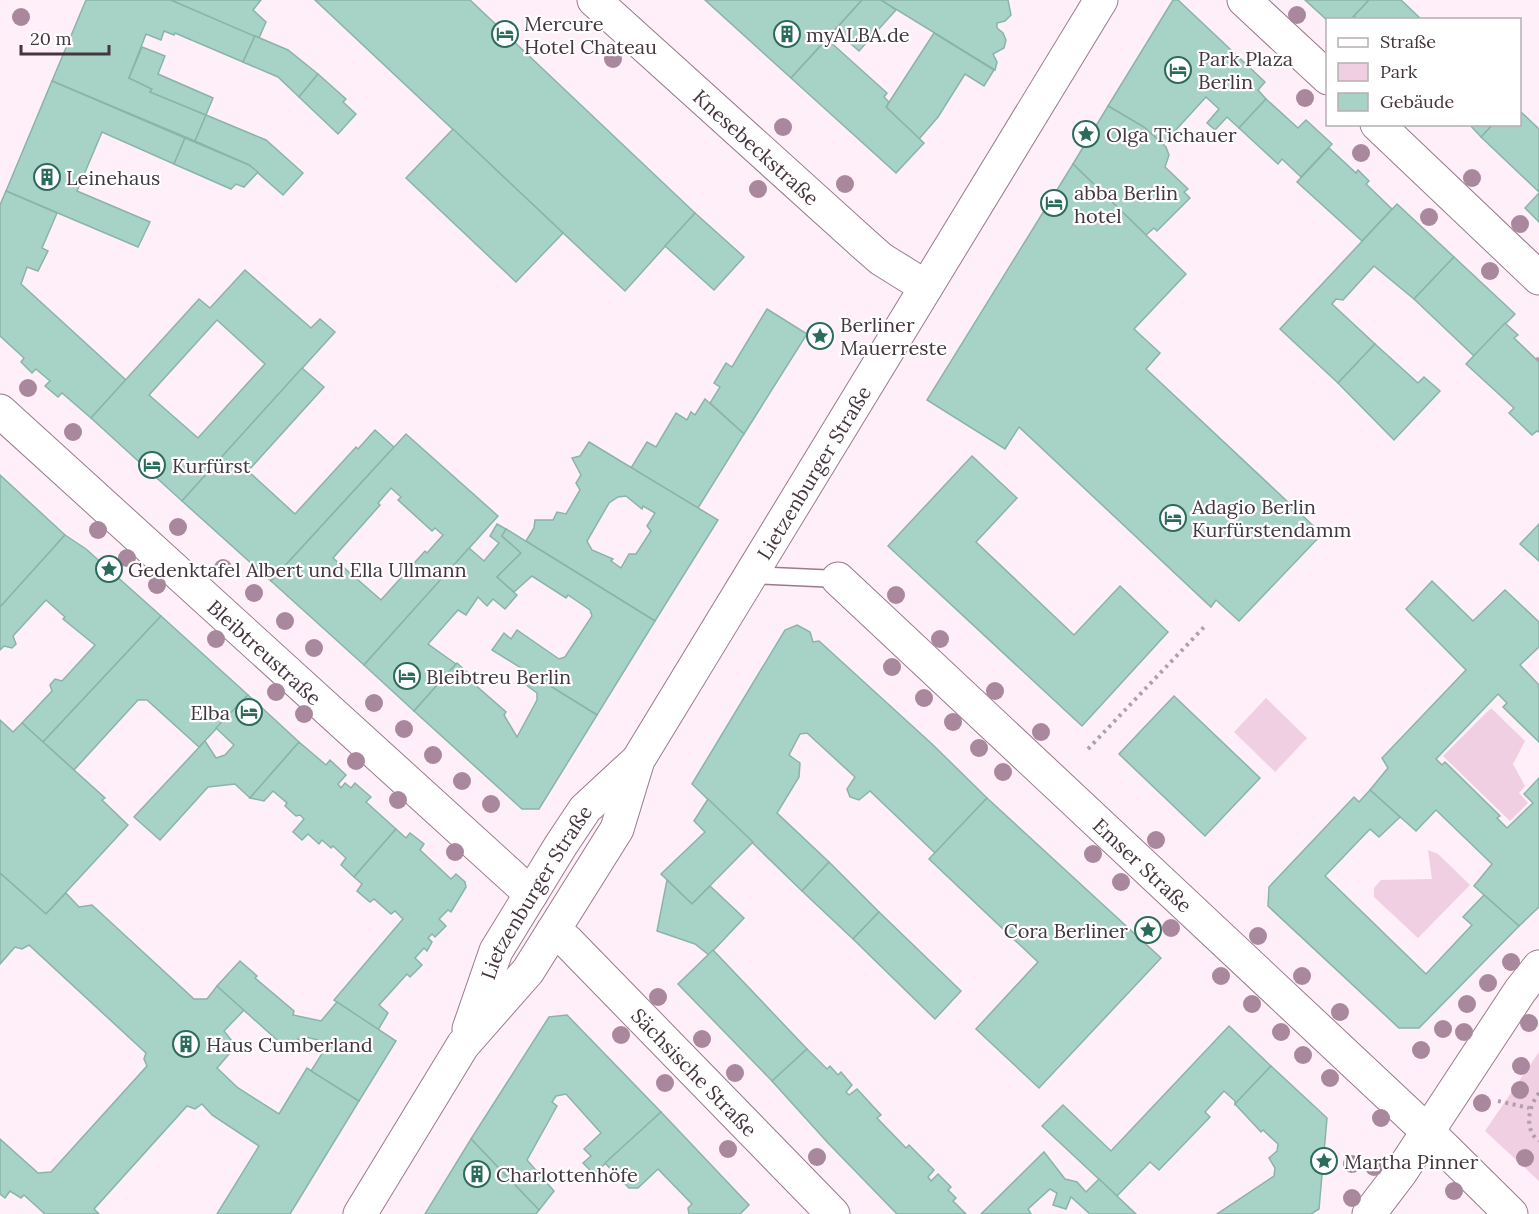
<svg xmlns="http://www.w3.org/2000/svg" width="1539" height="1214" font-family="Lora,serif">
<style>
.green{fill:#f0cfe2}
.building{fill:#a7d3c6;stroke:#8ab4a7;stroke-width:1.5;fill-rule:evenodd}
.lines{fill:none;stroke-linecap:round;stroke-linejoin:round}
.lane-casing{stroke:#9b7a8d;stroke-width:19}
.street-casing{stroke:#9b7a8d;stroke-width:35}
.secondary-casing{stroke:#9b7a8d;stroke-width:35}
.path{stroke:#afa0a9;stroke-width:4;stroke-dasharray:3 4.5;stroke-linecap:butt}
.lane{stroke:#fff;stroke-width:16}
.street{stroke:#fff;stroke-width:33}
.secondary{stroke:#fff;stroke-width:33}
.tree{fill:#a9889d}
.labels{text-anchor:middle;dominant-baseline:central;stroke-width:4.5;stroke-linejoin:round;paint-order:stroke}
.poi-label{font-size:20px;fill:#44353e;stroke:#fff;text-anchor:start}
.street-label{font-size:20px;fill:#44353e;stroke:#fff}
</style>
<rect width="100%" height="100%" fill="#feeff8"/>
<g class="green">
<polygon points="1266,698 1307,738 1275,772 1234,732"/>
<polygon points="1491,708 1525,741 1513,764 1525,786 1519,793 1528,803 1510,821 1443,756"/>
<polygon points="1428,850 1438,854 1470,885 1418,938 1374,897 1374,888 1381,880 1432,879"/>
<polygon points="1539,1052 1539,1181 1485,1131"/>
</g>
<g class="building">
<polygon points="86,0 171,0 255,36 243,62 175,33 174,35 164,31 161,40 146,34 129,78 152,89 150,92 206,115 195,141 52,81"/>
<polygon points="171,0 261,0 253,10 266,22 259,38"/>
<polygon points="315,0 470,0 695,213 625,291"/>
<polygon points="705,0 862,0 791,78"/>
<polygon points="862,0 881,0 896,10 859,51 835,30"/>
<polygon points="881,0 1008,0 1011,15 1005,21 997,23 997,28 1003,33 1006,40 1004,48 993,54 997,62 995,70"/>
<polygon points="1173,0 1178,0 1265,82 1258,90 1266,99 1239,128 1227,117 1215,130 1207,123 1219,109 1206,97 1163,144 1144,127 1108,106"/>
<polygon points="1305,0 1369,0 1350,20 1328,21"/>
<polygon points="1369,0 1401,0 1422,20 1357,20 1354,16"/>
<polygon points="934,33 994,70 984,86 965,74 938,117 919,139 886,107"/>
<polygon points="255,36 288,50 318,74 299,97 278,77 243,62"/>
<polygon points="827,39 887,93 884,97 889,102 886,107 924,143 896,173 791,78"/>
<polygon points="142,47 165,56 158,74 213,98 206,115 150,92 152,89 129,78"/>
<polygon points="318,74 346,99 343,102 356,114 338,134 299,97"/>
<polygon points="52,81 185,138 174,164 102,132 77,191 150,222 138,247 6,191"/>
<polygon points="1266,99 1298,128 1306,120 1332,144 1301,177 1282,159 1278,164 1239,128"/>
<polygon points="1108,106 1144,127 1166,147 1169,155 1165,167 1188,189 1184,192 1190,198 1157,231 1154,228 1146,235 1073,164"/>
<polygon points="1520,111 1539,129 1539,192 1481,137 1493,124 1520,124"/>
<polygon points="206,115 266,140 303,173 283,195 249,165 195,141"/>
<polygon points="1469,124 1493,124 1481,137"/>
<polygon points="453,129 563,233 516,282 406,178"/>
<polygon points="185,138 249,165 258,172 244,187 236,184 231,189 174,164"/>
<polygon points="1329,148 1356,173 1358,170 1369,181 1366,184 1392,209 1362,241 1297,182"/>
<polygon points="1073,164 1186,274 1134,329 1160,353 1146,369 1322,534 1239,621 1216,600 1211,607 1019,427 1005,449 927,400"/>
<polygon points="6,191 57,213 42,248 48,251 38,271 27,267 21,284 126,380 91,418 62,393 58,397 45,386 50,381 36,369 32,373 21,362 24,358 0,336 0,205"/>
<polygon points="1539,193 1539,222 1525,208"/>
<polygon points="1397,204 1454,257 1414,299 1374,266 1343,300 1336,299 1332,304 1375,344 1338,383 1280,329"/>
<polygon points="695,213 744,257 714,290 665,246"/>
<polygon points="1454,257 1515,314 1474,356 1414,299"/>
<path d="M245 270 311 328 320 319 335 332 182 501 91 418 199 299 210 308ZM217 320 265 364 198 438 149 395Z"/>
<polygon points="767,309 807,334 744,434 710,403 720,387 714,383 726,363 732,367"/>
<polygon points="1505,323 1518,335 1514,338 1539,362 1539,432 1537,431 1532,435 1509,413 1514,408 1466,364"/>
<polygon points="1375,344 1418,383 1424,377 1440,391 1394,440 1338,383"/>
<polygon points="302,368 324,387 248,471 295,514 356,447 358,449 375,430 394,447 271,581 182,501"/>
<polygon points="705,399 744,434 698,508 631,468 647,442 656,447 676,413 687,420 691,412 695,415"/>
<path d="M406 434 498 516 364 665 271 581ZM391 488 401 497 398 500 432 531 435 528 443 535 427 553 425 551 381 600 333 558 380 505 378 503Z"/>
<path d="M589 442 718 520 655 621 526 541 534 528 535 520H553L557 512 566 514 580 490 576 483 581 475 572 458 580 456ZM626 496 642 509 643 506 655 513 647 526 651 531 636 554H629L621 568 611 561 613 559 592 550 587 541 609 503 618 497Z"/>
<polygon points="972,456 1017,498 976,542 1074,635 1120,586 1168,632 1082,726 888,546"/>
<polygon points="0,475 65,535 0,607"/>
<polygon points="497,524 506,529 502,536 521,553 497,577 517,595 505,609 493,599 487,606 478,597 466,615 458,610 428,644 456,664 414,711 364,665 469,548 484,561 499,543 490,536"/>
<polygon points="1539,524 1539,561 1520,544"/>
<polygon points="506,529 655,621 597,715 492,650 504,633 511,639 517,630 559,659 565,657 592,616 590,610 568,595 566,598 532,576 514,592 497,577 521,553 502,536"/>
<polygon points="65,535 86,549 161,616 43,742 22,723 52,691 50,685 55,679 62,681 95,645 63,619 65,617 46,600 13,636 16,644 12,648 4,646 0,650 0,607"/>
<polygon points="1432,581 1473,621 1505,590 1539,622 1539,647 1520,665 1539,685 1539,742 1503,707 1507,703 1498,694 1436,759 1442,765 1445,762 1500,816 1497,818 1507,828 1533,803 1524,794 1539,778 1539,907 1519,926 1474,886 1492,864 1436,810 1416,831 1370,790 1388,768 1382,758 1466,670 1406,609"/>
<polygon points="161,616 248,695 199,747 147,700 138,700 74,770 43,742"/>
<polygon points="797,625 810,632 813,642 819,641 932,744 987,798 935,853 870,791 859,800 850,797 847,789 855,777 807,733 800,734 789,755 800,763 799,777 777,813 829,862 802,891 692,784 785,630"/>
<polygon points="457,663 468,673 465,676 506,712 504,715 517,737 537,700 537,693 525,684 531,674 597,715 539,809 522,809 414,711"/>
<polygon points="248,695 299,742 250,798 235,784 208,787 160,840 134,817 205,741 216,758 225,755 234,745 216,728"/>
<polygon points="1174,696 1260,778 1205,836 1119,754"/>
<polygon points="0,720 13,732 22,723 105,798 102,800 128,825 46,914 0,873"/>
<polygon points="299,742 326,765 330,760 346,775 338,784 341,788 345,783 351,788 355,783 364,791 371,797 366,802 396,829 354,877 341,865 346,858 333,846 331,848 322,840 319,844 308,834 302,840 293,832 304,819 300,815 296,816 285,806 287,803 273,791 264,801 250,798"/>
<polygon points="1370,790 1400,817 1379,837 1370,829 1325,876 1426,974 1472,925 1463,917 1484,895 1519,926 1419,1028 1399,1028 1268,906 1269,887 1354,797 1359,802"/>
<polygon points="987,798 1161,958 1039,1088 976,1029 1038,962 929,859"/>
<polygon points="708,799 753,842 692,904 661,874 705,832 694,821"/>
<polygon points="396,829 406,838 410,833 424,844 420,850 451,879 456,874 465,882 466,887 451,912 448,910 439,919 446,926 435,937 432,934 428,938 432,942 427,951 424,948 415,958 422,965 410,977 407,974 379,1005 388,1013 378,1030 334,1000 403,919 395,911 391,914 374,899 370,902 357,891 362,884 354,877"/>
<polygon points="829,862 879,912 853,939 802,891"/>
<polygon points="0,873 46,914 66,893 79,907 92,905 194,999 207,999 217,986 244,1010 224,1031 236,1046 217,1068 238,1088 279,1114 307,1068 359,1101 290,1214 217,1214 259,1146 212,1115 202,1104 195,1109 187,1106 94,1209 99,1214 45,1214 24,1195 21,1198 10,1191 5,1198 0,1194 0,1139 38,1173 51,1172 147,1066 144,1059 146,1053 29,945 22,949 15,947 0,964"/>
<polygon points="667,880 692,904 710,886 744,918 709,955 695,944 657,931"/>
<polygon points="879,912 961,991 935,1019 853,939"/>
<polygon points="713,950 807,1049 772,1081 678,984"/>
<polygon points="240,961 257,976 255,978 294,1011 293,1015 321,1021 337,1002 396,1041 359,1101 311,1071 325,1049 322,1041 306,1037 301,1043 298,1039 288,1050 217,986"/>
<polygon points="567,1015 661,1112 594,1174 583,1163 591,1156 584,1149 601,1133 566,1094 556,1096 552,1102 557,1106 527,1160 554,1191 539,1210 471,1139 549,1017"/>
<polygon points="1229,1026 1271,1066 1235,1104 1235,1101 1224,1091 1205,1112 1210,1117 1159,1170 1150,1162 1117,1196 1042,1126 1063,1105 1111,1151"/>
<polygon points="807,1049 827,1069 830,1066 838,1075 841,1072 852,1085 846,1092 849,1095 857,1089 881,1115 877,1118 906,1148 909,1145 934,1170 928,1177 931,1181 938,1174 951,1187 948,1190 956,1198 953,1201 966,1214 897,1214 828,1143 772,1081"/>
<polygon points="1271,1066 1327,1118 1319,1209 1311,1214 1217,1214 1274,1176 1275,1168 1269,1158 1277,1151 1278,1144 1263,1130 1261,1132 1235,1104"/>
<polygon points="661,1112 749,1205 740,1214 689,1214 688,1208 692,1204 658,1169 638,1188 629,1188 605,1163"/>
<polygon points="471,1139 539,1210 536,1214 425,1214"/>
<polygon points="1044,1152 1065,1179 1077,1182 1086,1192 1099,1179 1136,1214 1090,1214 1071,1197 1066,1209 1053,1205 1057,1193 1050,1189 1028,1209 1031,1214 981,1214"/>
</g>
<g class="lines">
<defs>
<polyline id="lane" points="750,575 838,579"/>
<g id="street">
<path id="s1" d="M594 0 864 244 881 259 926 287"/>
<polyline points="1244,0 1328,78"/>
<polyline points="1377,124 1539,278"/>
<path id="s2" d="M0 411 531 894"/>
<path id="s3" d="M838 579 1427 1131 1511 1214"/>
<path id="s4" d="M553 931 567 941 833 1214"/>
<polyline points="1369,1214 1401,1172 1520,991 1539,967"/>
</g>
<g id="secondary">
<path id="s5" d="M469 1029 496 951 561 845 585 809 637 761"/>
<path id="s6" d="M360 1214 463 1045 528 971 617 829 638 760 1101 0"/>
</g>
</defs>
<use href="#lane" class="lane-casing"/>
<use href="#street" class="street-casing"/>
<use href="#secondary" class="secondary-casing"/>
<g class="path">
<polyline points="1537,360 1539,358"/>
<polyline points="1088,749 1205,626"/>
<path d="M1539 1093C1529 1106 1523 1129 1539 1141"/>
<polyline points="1498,1101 1529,1108"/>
</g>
<use href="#lane" class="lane"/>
<use href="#street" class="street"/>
<use href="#secondary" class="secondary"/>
</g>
<g class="tree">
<circle cx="1297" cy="15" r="9"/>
<circle cx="21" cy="17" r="9"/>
<circle cx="613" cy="59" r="9"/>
<circle cx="1305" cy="98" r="9"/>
<circle cx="783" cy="127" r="9"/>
<circle cx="1361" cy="153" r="9"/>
<circle cx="1472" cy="178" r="9"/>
<circle cx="845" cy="184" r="9"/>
<circle cx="758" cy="189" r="9"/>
<circle cx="1429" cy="217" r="9"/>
<circle cx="1520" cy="224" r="9"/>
<circle cx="1490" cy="271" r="9"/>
<circle cx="28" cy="388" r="9"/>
<circle cx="73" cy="432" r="9"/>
<circle cx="178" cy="527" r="9"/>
<circle cx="98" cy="530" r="9"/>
<circle cx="127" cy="558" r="9"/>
<circle cx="223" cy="568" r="9"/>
<circle cx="157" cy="585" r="9"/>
<circle cx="254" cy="593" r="9"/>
<circle cx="896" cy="595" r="9"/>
<circle cx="285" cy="621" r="9"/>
<circle cx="216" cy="639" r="9"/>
<circle cx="940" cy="639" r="9"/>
<circle cx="314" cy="648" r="9"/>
<circle cx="892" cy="667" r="9"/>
<circle cx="995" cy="691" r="9"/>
<circle cx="276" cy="692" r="9"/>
<circle cx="924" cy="698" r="9"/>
<circle cx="374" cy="703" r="9"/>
<circle cx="304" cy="714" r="9"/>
<circle cx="953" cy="722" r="9"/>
<circle cx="404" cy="729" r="9"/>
<circle cx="1041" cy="732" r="9"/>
<circle cx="979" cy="748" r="9"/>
<circle cx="433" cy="755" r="9"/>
<circle cx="356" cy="761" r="9"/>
<circle cx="1003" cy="772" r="9"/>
<circle cx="462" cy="781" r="9"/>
<circle cx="398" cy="800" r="9"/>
<circle cx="491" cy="804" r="9"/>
<circle cx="1156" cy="840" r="9"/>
<circle cx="455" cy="852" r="9"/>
<circle cx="1093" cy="854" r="9"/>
<circle cx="1121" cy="882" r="9"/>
<circle cx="1171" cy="928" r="9"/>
<circle cx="1258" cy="936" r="9"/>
<circle cx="1511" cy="962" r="9"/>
<circle cx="1221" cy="976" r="9"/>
<circle cx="1302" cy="976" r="9"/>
<circle cx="1488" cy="983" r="9"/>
<circle cx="658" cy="997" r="9"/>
<circle cx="1252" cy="1004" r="9"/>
<circle cx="1467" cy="1004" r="9"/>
<circle cx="1340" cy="1012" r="9"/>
<circle cx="1529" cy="1023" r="9"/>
<circle cx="1443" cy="1029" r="9"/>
<circle cx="1281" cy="1032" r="9"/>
<circle cx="1464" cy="1032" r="9"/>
<circle cx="621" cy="1035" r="9"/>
<circle cx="702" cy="1039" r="9"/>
<circle cx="1421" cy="1050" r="9"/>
<circle cx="1303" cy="1055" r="9"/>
<circle cx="1521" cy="1066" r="9"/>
<circle cx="735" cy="1073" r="9"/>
<circle cx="1330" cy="1078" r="9"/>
<circle cx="665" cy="1083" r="9"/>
<circle cx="1520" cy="1090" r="9"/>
<circle cx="1482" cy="1103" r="9"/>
<circle cx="1381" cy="1118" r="9"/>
<circle cx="728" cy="1149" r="9"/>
<circle cx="817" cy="1157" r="9"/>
<circle cx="1525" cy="1158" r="9"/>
<circle cx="1352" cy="1164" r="9"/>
<circle cx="1374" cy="1167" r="9"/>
<circle cx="1454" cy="1191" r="9"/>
<circle cx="1352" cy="1198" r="9"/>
</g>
<defs>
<symbol id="hotel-ring" viewBox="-11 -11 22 22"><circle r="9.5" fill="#fff" stroke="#2a6b5b" stroke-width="1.5"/><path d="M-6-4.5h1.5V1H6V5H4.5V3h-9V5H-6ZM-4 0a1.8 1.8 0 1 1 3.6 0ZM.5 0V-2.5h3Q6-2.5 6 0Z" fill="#2a6b5b"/></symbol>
<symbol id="building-ring" viewBox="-11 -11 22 22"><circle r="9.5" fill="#fff" stroke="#2a6b5b" stroke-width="1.5"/><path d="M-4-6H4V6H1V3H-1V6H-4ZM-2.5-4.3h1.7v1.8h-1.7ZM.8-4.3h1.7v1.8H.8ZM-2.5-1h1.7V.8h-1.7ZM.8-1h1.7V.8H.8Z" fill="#2a6b5b"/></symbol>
<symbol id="sight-ring" viewBox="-11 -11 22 22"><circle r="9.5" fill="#fff" stroke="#2a6b5b" stroke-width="1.5"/><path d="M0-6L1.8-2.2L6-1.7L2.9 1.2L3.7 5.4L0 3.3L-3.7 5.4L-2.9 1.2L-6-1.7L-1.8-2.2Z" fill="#2a6b5b"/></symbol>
</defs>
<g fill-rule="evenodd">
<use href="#hotel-ring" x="490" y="19" width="30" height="30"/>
<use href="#building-ring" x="772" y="19" width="30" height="30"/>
<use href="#hotel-ring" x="1163" y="55" width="30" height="30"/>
<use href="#sight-ring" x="1071" y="119" width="30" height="30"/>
<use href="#building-ring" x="32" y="162" width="30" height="30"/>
<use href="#hotel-ring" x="1039" y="188" width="30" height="30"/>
<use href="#sight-ring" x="805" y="321" width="30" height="30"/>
<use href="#hotel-ring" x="137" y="450" width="30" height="30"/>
<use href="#hotel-ring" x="1158" y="503" width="30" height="30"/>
<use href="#sight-ring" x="94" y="554" width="30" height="30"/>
<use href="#hotel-ring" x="392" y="661" width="30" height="30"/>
<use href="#hotel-ring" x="234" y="697" width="30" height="30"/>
<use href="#sight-ring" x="1133" y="915" width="30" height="30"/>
<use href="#building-ring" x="171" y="1029" width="30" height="30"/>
<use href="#sight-ring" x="1309" y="1146" width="30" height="30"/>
<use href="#building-ring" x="462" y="1159" width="30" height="30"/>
</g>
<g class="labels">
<g class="poi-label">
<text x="524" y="23">Mercure<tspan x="524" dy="23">Hotel Chateau</tspan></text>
<text x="806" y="34">myALBA.de</text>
<text x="1198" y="58">Park Plaza<tspan x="1198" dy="23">Berlin</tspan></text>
<text x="1106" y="134">Olga Tichauer</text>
<text x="66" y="177">Leinehaus</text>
<text x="1074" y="192">abba Berlin<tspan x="1074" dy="23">hotel</tspan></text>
<text x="840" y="324">Berliner<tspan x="840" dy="23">Mauerreste</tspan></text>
<text x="172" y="465">Kurfürst</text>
<text x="1192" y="506">Adagio Berlin<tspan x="1192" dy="23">Kurfürstendamm</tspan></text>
<text x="128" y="569">Gedenktafel Albert und Ella Ullmann</text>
<text x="426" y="676">Bleibtreu Berlin</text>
<text x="230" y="712" text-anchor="end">Elba</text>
<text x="1128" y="930" text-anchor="end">Cora Berliner</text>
<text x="206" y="1044">Haus Cumberland</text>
<text x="1344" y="1161">Martha Pinner</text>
<text x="496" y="1174">Charlottenhöfe</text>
</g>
<g class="street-label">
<text stroke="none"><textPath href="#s1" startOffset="219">Knesebeckstraße</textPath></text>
<text stroke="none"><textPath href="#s6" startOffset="873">Lietzenburger Straße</textPath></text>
<text stroke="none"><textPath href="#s2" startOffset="358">Bleibtreustraße</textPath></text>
<text stroke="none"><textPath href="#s3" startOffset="418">Emser Straße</textPath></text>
<text stroke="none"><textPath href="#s5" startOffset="153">Lietzenburger Straße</textPath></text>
<text stroke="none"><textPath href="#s4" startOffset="200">Sächsische Straße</textPath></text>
</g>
</g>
<rect x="1326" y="18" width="195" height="108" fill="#ffffff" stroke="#b4aeb2" stroke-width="1.5"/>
<rect x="1338" y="38" width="30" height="9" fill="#ffffff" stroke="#b4aeb2" stroke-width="1.5"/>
<text x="1380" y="48" font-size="18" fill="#44353e">Straße</text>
<rect x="1338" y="63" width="30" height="18" fill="#f0cfe2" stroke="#b4aeb2" stroke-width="1.5"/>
<text x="1380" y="78" font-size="18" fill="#44353e">Park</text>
<rect x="1338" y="93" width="30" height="18" fill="#a7d3c6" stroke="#b4aeb2" stroke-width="1.5"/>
<text x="1380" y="108" font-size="18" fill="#44353e">Gebäude</text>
<path d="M21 45v9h88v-9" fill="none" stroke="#44353e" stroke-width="3"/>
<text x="30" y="45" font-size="18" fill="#44353e" stroke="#ffffff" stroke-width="4.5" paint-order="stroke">20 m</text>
</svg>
